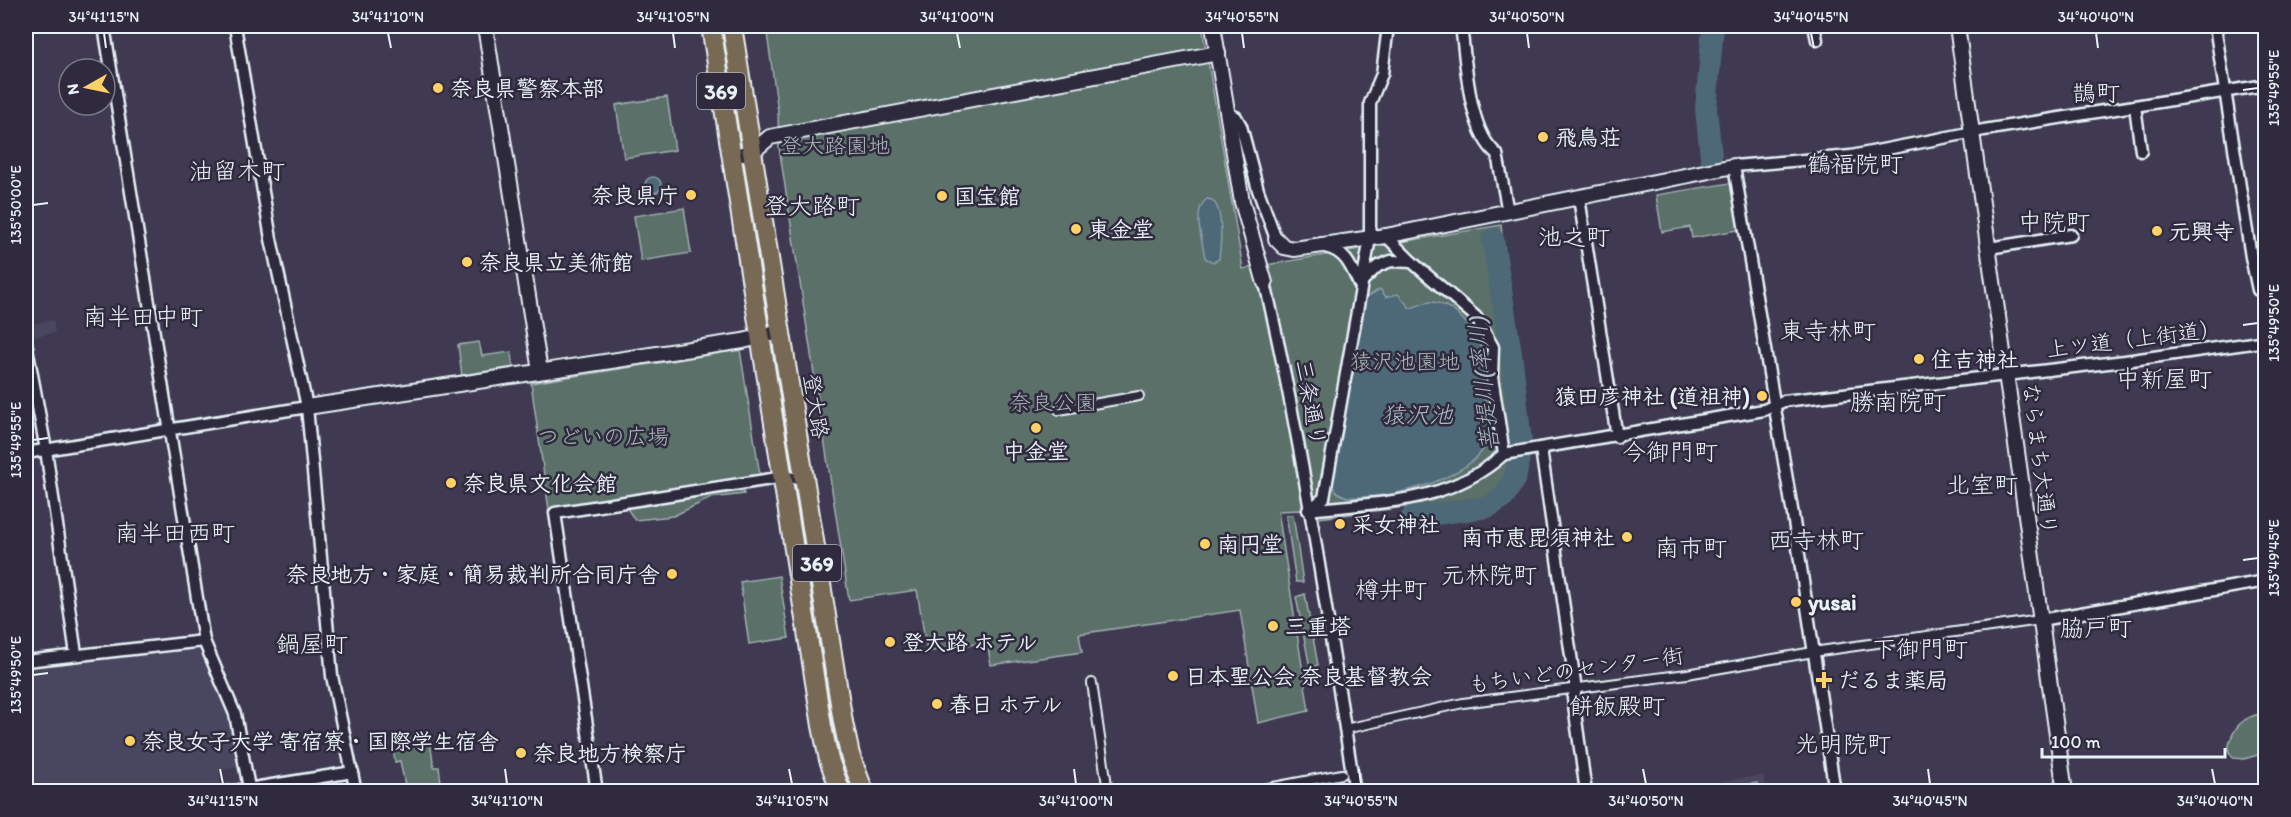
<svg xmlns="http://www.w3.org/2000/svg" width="2291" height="817" font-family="Itim,'Klee One',sans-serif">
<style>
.built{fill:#4a465f}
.green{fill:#5a6f69;stroke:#a1b0b0;stroke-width:1.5}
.water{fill:#4e6777;stroke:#8c9eab;stroke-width:1.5}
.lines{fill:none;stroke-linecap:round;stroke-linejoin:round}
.river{stroke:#4e6777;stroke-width:22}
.pedestrian-casing{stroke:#e8f1f8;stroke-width:12}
.minor-casing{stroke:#e8f1f8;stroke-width:15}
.tertiary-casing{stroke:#e8f1f8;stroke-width:18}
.trunk-casing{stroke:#e8f1f8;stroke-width:22}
.pedestrian{stroke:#2f2a3d;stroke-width:8}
.minor{stroke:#2f2a3d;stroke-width:10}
.tertiary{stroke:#2f2a3d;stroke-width:14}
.trunk{stroke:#786954;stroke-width:18}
.ticks{fill:none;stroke:#e8f1f8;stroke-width:2}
.poi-dot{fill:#ffd166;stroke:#2f2a3d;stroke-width:2}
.labels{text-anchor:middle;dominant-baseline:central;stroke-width:5;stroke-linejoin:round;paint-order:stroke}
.shield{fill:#2f2a3d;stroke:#b0b5c0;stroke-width:1.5}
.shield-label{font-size:21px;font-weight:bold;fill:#e8f1f8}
.poi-label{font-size:22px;font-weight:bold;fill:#e8f1f8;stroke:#2f2a3d;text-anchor:start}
.park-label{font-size:22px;fill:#a8b6b8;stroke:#2f2a3d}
.street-label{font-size:22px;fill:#e8f1f8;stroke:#2f2a3d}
.neighbourhood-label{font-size:24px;fill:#e8f1f8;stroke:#2f2a3d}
.water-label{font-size:24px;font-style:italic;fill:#aabac4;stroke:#2f2a3d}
.neatline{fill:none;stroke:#e8f1f8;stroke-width:2}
.ticks-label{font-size:15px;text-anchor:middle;fill:#e8f1f8}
</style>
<rect width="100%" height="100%" fill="#3f3a51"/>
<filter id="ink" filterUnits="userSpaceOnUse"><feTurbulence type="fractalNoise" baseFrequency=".0167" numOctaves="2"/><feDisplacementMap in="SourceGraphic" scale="12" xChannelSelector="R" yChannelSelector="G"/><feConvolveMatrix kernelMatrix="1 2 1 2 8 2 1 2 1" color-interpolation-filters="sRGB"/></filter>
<g filter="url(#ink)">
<g class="built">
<polygon points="53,320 55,333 30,337 28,325"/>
<polygon points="200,646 230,716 240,767 219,770 221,785 184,791 26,791 26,665"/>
<polygon points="1763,775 1766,791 1715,791 1714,783"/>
</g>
<g class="green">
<path d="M766 26H1202L1243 269 1501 225 1526 447C1519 473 1515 499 1487 510L1407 521 1406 507 1319 518 1300 510 1278 511 1309 711 1258 723 1240 610 1079 634 1082 652 991 665 987 642 927 652 917 590 849 600 779 147 778 111Z"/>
<polygon points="667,97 675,150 624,158 616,105"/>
<polygon points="1736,182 1744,229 1692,238 1690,227 1662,232 1656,195"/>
<polygon points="684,208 691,253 641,261 634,216"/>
<polygon points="479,342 482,356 511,352 513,368 462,376 458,345"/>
<polygon points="740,350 760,475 739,478 744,494 711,498 673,516 635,520 626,507 562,517 564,507 549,510 531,383"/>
<polygon points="1286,515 1293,515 1303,582 1296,582"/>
<polygon points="779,576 789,638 749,644 740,582"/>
<polygon points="1305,594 1318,665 1310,668 1296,597"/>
<path d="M2265 713V753L2244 759 2233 758 2228 750C2232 727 2243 716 2265 713Z"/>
<polygon points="429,736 434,767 439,767 442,791 406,790 400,761 395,762 392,742"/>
</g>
<g class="water">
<circle cx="653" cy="185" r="8"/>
<path d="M1207 199 1212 200C1224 210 1221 243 1219 259L1213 262 1205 258C1203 242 1191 210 1207 199Z"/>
<path d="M1380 289 1386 297 1398 294 1410 308C1417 307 1425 301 1432 302 1458 305 1481 337 1484 360 1485 369 1482 379 1482 388 1483 401 1491 414 1491 428 1489 472 1410 493 1376 496 1358 497 1342 502 1331 485L1365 298Z"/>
<polygon points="1757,783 1758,791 1736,791 1735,787"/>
</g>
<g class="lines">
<g class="river">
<polyline points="1711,156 1706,109 1713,26"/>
<polyline points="1412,517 1488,507 1504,497 1516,476 1521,442 1512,360 1493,239"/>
</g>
<defs>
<g id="pedestrian">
<polyline points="1059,410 1139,396"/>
<polyline points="1092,683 1108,792"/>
<polyline points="1345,729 1463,703 1687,674 1813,652 2040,620"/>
<polyline points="1247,792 1342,774"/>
</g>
<g id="minor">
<polyline points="104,26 204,641 235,714 249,788"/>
<polyline points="235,26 271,239 307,407 332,676 356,792"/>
<path d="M1461 26C1466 60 1468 132 1497 154L1508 212"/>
<polyline points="1814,26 1817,40"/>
<polyline points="2215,26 2251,257 2258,290 2263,292"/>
<polyline points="2135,106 2141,151"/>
<polyline points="1228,114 1236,117 1241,126 1258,190 1276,239"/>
<polyline points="1579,198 1617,437"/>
<polyline points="1386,236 1412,262"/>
<path d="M1325 247C1345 251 1351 266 1359 284L1378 266 1391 261 1412 262 1476 317 1493 347 1492 377 1504 454"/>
<polyline points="1989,248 2071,235"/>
<path d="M1265 283C1304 451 1328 622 1355 792"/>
<polyline points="2266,291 2263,292 2266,318"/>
<polyline points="26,342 46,450 76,654"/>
<polyline points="1541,449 1576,690 1573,698 1586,792"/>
<polyline points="26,453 307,407"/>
<path d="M1308 510C1379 502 1449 504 1504 454L1764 410 1784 401 2125 361 2266 341"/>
<polyline points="1309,510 1324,498 1370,238 1370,103 1382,74 1388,26"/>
<polyline points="2040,620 2266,581"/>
<polyline points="26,661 204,641"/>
<polyline points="228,792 353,772"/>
<polyline points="597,792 555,513 784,477 795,478 804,483"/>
<polyline points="1835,792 1793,515 1734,166 1851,156 1984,130 2266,85"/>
</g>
<g id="tertiary">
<polyline points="485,26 540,371"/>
<polyline points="1213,26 1242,202 1265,283"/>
<polyline points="1957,26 2065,792"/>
<polyline points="732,156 752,152 770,137 1218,53"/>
<polyline points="1276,239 1284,247 1294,249 1386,236 1734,166"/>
<polyline points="307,407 743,341 780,332"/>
</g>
<g id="trunk">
<polyline points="711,26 822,726 829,760 841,792"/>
<polyline points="732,26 843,722 850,755 864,792"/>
</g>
</defs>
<use href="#pedestrian" class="pedestrian-casing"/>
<use href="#minor" class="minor-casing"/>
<use href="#tertiary" class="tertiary-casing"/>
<use href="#trunk" class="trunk-casing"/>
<use href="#pedestrian" class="pedestrian"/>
<use href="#minor" class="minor"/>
<use href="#tertiary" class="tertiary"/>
<use href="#trunk" class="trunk"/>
</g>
</g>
<path class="ticks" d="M104 33 106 48M388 33 391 48M673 33 675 48M957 33 960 48M1242 33 1244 48M1527 33 1529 48M1811 33 1814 48M2096 33 2098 48M2243 90 2258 88M33 205 48 203M2243 325 2258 323M33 440 48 438M2243 560 2258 558M33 675 48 673M220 769 223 784M505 769 507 784M789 769 792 784M1074 769 1076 784M1359 769 1361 784M1643 769 1646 784M1928 769 1930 784M2212 769 2215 784"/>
<g class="poi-dot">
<circle cx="438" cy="88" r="6"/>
<circle cx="1543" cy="137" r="6"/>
<circle cx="691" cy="195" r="6"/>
<circle cx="942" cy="196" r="6"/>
<circle cx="1076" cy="229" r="6"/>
<circle cx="2157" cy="231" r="6"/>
<circle cx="467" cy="262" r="6"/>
<circle cx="1919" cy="359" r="6"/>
<circle cx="1762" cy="396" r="6"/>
<circle cx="1036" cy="428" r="6"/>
<circle cx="451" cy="483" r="6"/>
<circle cx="1340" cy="524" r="6"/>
<circle cx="1627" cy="537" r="6"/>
<circle cx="1205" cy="544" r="6"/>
<circle cx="672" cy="574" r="6"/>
<circle cx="1796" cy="602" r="6"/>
<circle cx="1273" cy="626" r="6"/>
<circle cx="890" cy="642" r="6"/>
<circle cx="1173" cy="676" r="6"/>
<path d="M1821 671h6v6h6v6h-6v6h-6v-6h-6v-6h6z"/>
<circle cx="937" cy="704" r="6"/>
<circle cx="130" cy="741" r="6"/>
<circle cx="521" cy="753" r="6"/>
</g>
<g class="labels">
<g class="shield">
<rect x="697" y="73" width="48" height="36" rx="4.5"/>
<rect x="793" y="545" width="48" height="36" rx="4.5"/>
</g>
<g class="shield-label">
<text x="721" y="91">369</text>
<text x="817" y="563">369</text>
</g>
<g class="poi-label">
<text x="450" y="88">奈良県警察本部</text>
<text x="1555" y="137">飛鳥荘</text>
<text x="679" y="195" text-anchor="end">奈良県庁</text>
<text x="954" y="196">国宝館</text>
<text x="1088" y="229">東金堂</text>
<text x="2169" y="231">元興寺</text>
<text x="479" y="262">奈良県立美術館</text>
<text x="1931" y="359">住吉神社</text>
<text x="1750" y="396" text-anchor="end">猿田彦神社 (道祖神)</text>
<text x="1036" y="451" text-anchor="middle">中金堂</text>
<text x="463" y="483">奈良県文化会館</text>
<text x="1352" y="524">采女神社</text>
<text x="1615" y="537" text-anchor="end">南市恵毘須神社</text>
<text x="1217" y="544">南円堂</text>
<text x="660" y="574" text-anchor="end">奈良地方・家庭・簡易裁判所合同庁舎</text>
<text x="1808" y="602">yusai</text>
<text x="1285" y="626">三重塔</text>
<text x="902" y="642">登大路 ホテル</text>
<text x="1185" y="676">日本聖公会 奈良基督教会</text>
<text x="1838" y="680">だるま薬局</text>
<text x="949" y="704">春日 ホテル</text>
<text x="142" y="741">奈良女子大学 寄宿寮・国際学生宿舎</text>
<text x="533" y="753">奈良地方検察庁</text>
</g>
<g class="park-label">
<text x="835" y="145">登大路園地</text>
<text x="1405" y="361">猿沢池園地</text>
<text x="1053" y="402">奈良公園</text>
<text x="603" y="436">つどいの広場</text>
</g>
<g class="street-label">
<text transform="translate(2134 339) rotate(-7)">上ツ道（上街道）</text>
<text transform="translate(1311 403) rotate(80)">三条通り</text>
<text transform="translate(816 406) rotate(81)">登大路</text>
<text transform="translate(2040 459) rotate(83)">ならまち大通り</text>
<text transform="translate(1576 670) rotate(-8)">もちいどのセンター街</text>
</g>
<g class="neighbourhood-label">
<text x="2096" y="92">鵲町</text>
<text x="1855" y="163">鶴福院町</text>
<text x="237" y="170">油留木町</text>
<text x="812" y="205">登大路町</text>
<text x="2054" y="221">中院町</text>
<text x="1574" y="236">池之町</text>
<text x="143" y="316">南半田中町</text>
<text x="1828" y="330">東寺林町</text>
<text x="2164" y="378">中新屋町</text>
<text x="1898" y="401">勝南院町</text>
<text x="1670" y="451">今御門町</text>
<text x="1982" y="484">北室町</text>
<text x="175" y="532">南半田西町</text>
<text x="1816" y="539">西寺林町</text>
<text x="1691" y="547">南市町</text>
<text x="1489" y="574">元林院町</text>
<text x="1391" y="589">樽井町</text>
<text x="2096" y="627">脇戸町</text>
<text x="312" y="643">鍋屋町</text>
<text x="1920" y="648">下御門町</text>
<text x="1617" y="705">餅飯殿町</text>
<text x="1843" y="743">光明院町</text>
</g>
<g class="water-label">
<text transform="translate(1483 384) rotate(-96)">菩提川(率川)</text>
<text x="1417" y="414">猿沢池</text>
</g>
</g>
<rect width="2291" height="817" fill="none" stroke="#2f2a3d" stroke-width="66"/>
<g transform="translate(87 87) rotate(261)"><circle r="28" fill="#2f2a3d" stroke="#797a88" stroke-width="1.5"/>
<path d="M0-4.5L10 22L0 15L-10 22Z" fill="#ffd166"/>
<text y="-9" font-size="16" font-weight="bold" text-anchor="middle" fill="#e8f1f8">N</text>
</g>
<path d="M2042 748v9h183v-9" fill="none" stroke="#e8f1f8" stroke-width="3"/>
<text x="2051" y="748" font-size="18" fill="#e8f1f8" stroke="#2f2a3d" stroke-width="4.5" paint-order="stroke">100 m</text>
<rect x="33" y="33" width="2225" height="751" class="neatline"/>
<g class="ticks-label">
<text x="104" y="22">34°41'15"N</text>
<text x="388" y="22">34°41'10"N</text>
<text x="673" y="22">34°41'05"N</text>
<text x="957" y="22">34°41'00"N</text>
<text x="1242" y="22">34°40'55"N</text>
<text x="1527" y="22">34°40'50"N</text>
<text x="1811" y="22">34°40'45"N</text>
<text x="2096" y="22">34°40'40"N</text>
<text transform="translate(2274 88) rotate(-90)" y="5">135°49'55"E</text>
<text transform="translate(16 205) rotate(-90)" y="5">135°50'00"E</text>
<text transform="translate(2274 323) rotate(-90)" y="5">135°49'50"E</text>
<text transform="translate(16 440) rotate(-90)" y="5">135°49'55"E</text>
<text transform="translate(2274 558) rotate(-90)" y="5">135°49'45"E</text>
<text transform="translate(16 675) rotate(-90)" y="5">135°49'50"E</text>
<text x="223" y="806">34°41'15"N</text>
<text x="507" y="806">34°41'10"N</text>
<text x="792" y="806">34°41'05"N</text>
<text x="1076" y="806">34°41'00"N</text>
<text x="1361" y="806">34°40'55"N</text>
<text x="1646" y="806">34°40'50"N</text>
<text x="1930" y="806">34°40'45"N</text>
<text x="2215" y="806">34°40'40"N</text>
</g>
</svg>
